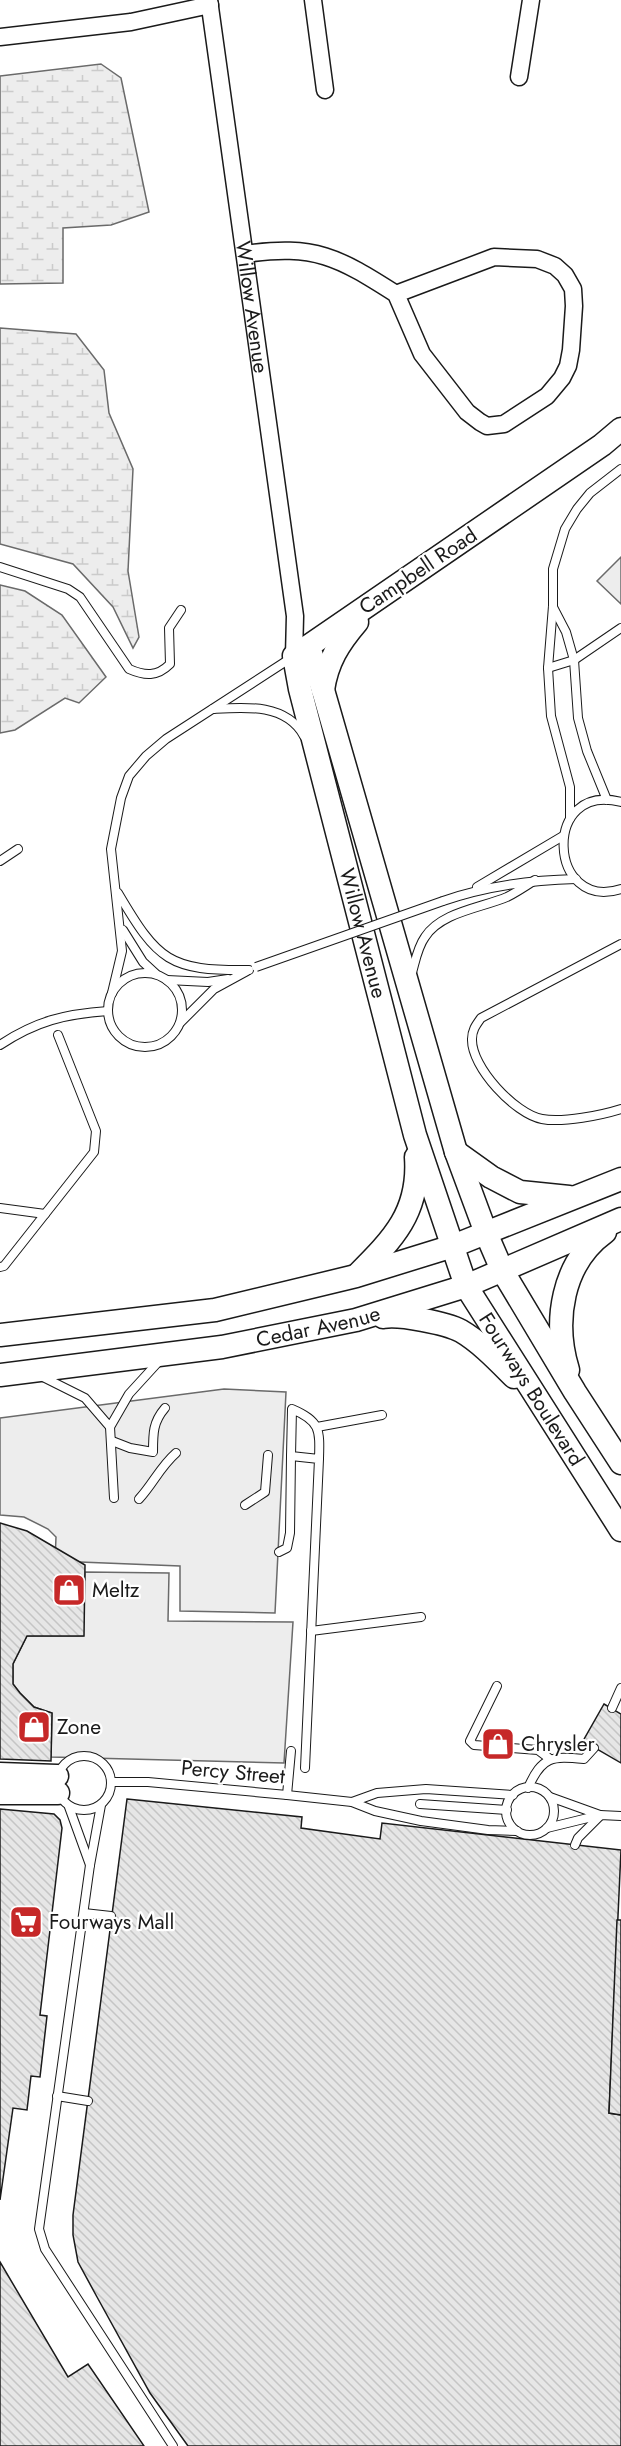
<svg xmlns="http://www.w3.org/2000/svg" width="621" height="2446" font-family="Jost,sans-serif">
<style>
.wetland{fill:url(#wetland-marsh);stroke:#6a6a6a;stroke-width:1.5}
.built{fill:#ededed;stroke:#6a6a6a;stroke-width:1.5}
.building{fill:url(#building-back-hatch);stroke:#1a1a1a;stroke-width:1.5}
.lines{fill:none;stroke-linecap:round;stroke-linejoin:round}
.lane-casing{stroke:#1a1a1a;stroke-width:10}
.street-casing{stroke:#1a1a1a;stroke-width:19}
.secondary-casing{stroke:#1a1a1a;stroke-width:25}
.lane{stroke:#fff;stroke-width:8}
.street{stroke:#fff;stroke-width:16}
.secondary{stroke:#fff;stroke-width:22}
.lane-bridge-casing{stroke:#1a1a1a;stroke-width:10;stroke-linecap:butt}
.lane-bridge{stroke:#fff;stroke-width:8}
.labels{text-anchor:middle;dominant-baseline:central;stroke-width:4.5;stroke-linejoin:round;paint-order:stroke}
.street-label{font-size:21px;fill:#1a1a1a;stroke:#fff}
.poi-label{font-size:21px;fill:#1a1a1a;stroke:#fff;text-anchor:start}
</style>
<defs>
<pattern id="wetland-marsh" width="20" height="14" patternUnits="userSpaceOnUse" patternTransform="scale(1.5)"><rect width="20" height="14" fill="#ededed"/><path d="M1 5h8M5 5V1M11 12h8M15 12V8" fill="none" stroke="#cbcbcb"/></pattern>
<pattern id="building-back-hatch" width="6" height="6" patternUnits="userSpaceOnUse" patternTransform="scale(1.5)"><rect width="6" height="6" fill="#e6e6e6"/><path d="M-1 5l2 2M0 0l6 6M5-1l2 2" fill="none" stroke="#c5c5c5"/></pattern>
</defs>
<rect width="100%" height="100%" fill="#fff"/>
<g class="wetland">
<polygon points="101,64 121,78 149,212 111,225 63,228 63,283 0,284 0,76"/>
<polygon points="0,328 76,334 104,370 109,413 133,469 128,571 139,637 133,648 113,607 73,564 0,544"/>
<polygon points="0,585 25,591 62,615 106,677 79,703 65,698 15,730 0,733"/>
</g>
<g class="built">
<polygon points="621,557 621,604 597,581"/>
<polygon points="224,1389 286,1392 275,1613 180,1611 180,1566 55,1561 56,1537 48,1529 24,1517 0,1515 0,1418"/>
<polygon points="85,1572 169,1573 168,1621 293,1622 284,1763 51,1757 52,1713 34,1707 20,1693 13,1684 13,1664 27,1636 83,1636"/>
</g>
<g class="building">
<polygon points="0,1523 27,1531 85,1565 84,1636 27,1636 13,1664 13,1684 20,1693 34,1707 52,1713 51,1761 0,1759"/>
<polygon points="604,1704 621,1714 621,1763 583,1741"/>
<polygon points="127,1799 302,1817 301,1828 380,1839 382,1823 621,1850 609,2113 621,2115 621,2446 188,2446 150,2393 97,2297 78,2262 73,2235 73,2215"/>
<polygon points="0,1809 54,1814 60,1820 62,1828 40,2015 47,2016 40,2077 31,2076 27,2110 13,2108 0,2200"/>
<polygon points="617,1920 621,1920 621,2115 609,2113"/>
<polygon points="0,2262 68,2377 88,2364 144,2446 0,2446"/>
</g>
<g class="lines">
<defs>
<g id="lane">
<path d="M0 567 68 589 80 597 129 669C145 676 157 677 170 664L169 628 181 610"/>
<polyline points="553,607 566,632 574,660 578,718 587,751 607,800"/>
<polyline points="548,668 574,660 621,628"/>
<path d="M213 709C244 707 286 703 304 736"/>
<path d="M621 802C541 781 548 913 621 889"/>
<polyline points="570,818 570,787 551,716 548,668 553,606 553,569 565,529 577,509 590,493 621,469"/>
<polyline points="0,861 18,849"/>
<polyline points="477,887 563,836"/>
<path d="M118 893C158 961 169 971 249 970"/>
<path d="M443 901C486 886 530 880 576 879"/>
<polyline points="123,930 143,962 156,974"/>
<path d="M621 944 481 1018C476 1025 472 1030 472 1039 471 1067 515 1114 542 1119 563 1123 602 1115 621 1109"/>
<circle cx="145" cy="1010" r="37"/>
<path d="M411 976C415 963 417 948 425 937 441 912 481 908 507 897 517 892 526 886 535 880"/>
<polyline points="167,980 208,982 228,979"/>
<polyline points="112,993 122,951 111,849 121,798 129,776 146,756 166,739 291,658"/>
<polyline points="180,1023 214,989 247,971"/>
<path d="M0 1045C36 1021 65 1014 108 1011"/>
<polyline points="0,1208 45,1214"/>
<polyline points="0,1267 4,1266 94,1152 96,1131 58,1035"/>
<polyline points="41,1376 85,1398 110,1427 129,1394 161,1359"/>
<polyline points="110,1427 114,1498"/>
<polyline points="317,1427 382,1415"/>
<path d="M112 1441 130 1448 153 1452C153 1433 153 1422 165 1408"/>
<path d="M139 1499C153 1484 160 1467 176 1453"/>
<polyline points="245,1505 265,1492 268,1455"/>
<polyline points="279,1552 287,1548 290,1533 291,1456"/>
<polyline points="311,1631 421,1617"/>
<polyline points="497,1686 470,1741 474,1745 538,1750 550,1759"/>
<polyline points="612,1708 621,1688"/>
<circle cx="84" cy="1783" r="27"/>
<path d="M305 1768 319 1459C320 1429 320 1421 292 1409L291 1456 319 1459"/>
<polyline points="112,1782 148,1782 287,1795 352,1802 375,1811 421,1821 488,1830 517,1831"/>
<circle cx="530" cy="1811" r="24"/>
<path d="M528 1788C542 1756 552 1756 584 1759L594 1748"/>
<polyline points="287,1795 291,1751"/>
<polyline points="550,1797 600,1815"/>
<polyline points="352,1802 377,1793 426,1789 513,1795"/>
<polyline points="420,1804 507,1810"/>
<polyline points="101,1805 90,1865 39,2229 45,2249 173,2446"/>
<polyline points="69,1807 90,1865"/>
<polyline points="547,1828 600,1815 621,1816"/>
<polyline points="575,1845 578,1838 600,1816"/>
<polyline points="84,1913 111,1916"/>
<polyline points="57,2096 88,2101"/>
</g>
<g id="street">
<path id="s1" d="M209 0 295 616 294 656"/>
<polyline points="313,0 325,90"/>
<polyline points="0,37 131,22 210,5"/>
<polyline points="519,77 531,0"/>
<path d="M245 254C315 244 338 257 396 294L494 257 537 259 555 266 565 275 573 289 574 306 571 350 568 366 562 378 547 396 504 424 487 426 480 422 467 412 422 354 396 294"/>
</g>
<g id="secondary">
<path id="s2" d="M621 429 602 445 294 656 300 689 415 1135 466 1286 621 1530"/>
<polyline points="309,647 323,690 456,1152 486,1233 502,1270 575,1392 621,1463"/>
<path d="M323 690C327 662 339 643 357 622"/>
<polyline points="456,1152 491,1177 520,1192 569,1197"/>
<path d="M357 1275C393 1239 420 1212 416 1157"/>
<path d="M383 1317C399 1314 446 1323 461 1331 480 1342 498 1361 514 1377"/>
<polyline points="0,1335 215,1310 356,1276 453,1246 621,1179"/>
<path d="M568 1370C553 1321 562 1263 605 1232"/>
<path id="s3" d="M0 1375 222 1347 356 1320 466 1286 621 1219"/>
<polyline points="0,1774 57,1776"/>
<polyline points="0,1793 58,1793"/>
</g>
</defs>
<use href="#lane" class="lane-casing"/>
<use href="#street" class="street-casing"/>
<use href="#secondary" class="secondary-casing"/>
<use href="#lane" class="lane"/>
<use href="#street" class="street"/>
<use href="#secondary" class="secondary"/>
<defs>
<polyline id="lane-bridge" points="256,967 443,901"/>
</defs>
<use href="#lane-bridge" class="lane-bridge-casing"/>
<use href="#lane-bridge" class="lane-bridge"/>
</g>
<defs>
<symbol id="shop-square" viewBox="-11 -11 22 22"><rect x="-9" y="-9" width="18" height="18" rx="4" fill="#c62828" stroke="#fff"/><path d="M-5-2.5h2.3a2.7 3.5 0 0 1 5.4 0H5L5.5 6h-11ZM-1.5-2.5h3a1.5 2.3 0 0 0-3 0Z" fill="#fff"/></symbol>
<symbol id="supermarket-square" viewBox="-11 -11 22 22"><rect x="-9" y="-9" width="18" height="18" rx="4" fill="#c62828" stroke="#fff"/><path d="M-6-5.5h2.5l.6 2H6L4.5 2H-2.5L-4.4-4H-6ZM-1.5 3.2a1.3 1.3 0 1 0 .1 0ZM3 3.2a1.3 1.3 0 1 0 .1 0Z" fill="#fff"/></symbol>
</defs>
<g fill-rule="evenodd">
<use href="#shop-square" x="50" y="1571" width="38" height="38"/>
<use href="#shop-square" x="15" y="1708" width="38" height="38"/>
<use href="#shop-square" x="479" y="1725" width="38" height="38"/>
<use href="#supermarket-square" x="7" y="1903" width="38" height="38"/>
</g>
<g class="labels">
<g class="street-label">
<text stroke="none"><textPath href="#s1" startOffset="310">Willow Avenue</textPath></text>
<text transform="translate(418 571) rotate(-34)">Campbell Road</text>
<text stroke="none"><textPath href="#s2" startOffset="684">Willow Avenue</textPath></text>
<text stroke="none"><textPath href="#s3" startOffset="322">Cedar Avenue</textPath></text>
<text stroke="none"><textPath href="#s2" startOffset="1174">Fourways Boulevard</textPath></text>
<text transform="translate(233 1772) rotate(5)">Percy Street</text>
</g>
<g class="poi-label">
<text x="92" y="1590">Meltz</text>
<text x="57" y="1727">Zone</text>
<text x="521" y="1744">Chrysler</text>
<text x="49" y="1922">Fourways Mall</text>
</g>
</g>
</svg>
